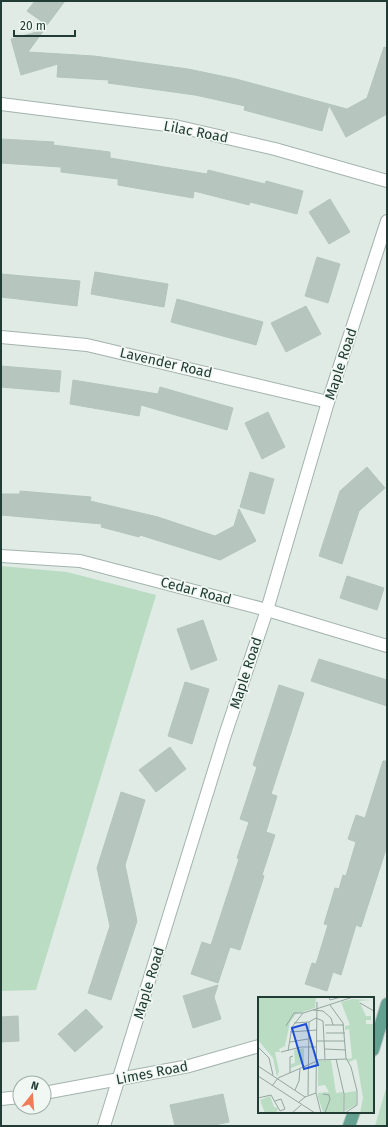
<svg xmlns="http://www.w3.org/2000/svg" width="388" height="1127" font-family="'Fira Sans',sans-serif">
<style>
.green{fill:#b9dcc3}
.building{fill:#b6c6bf;stroke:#b3c5bd}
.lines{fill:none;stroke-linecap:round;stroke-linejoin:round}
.minor-casing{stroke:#a3b3ad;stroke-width:14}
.major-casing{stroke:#c1c8c6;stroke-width:14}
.minor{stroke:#fff;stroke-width:12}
.major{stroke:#65a191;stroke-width:12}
.labels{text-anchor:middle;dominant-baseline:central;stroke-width:3.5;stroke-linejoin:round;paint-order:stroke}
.street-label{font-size:14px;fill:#213c34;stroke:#f1f8f4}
.inset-road{fill:none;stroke:#94a59f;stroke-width:1}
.view{fill:#1d4ed8;fill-opacity:0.15;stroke:#1d4ed8;stroke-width:2}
.inset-edge{fill:none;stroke:#213c34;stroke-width:2}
</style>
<rect width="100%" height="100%" fill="#e0ebe6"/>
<g class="green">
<polygon points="1,566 67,572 156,595 36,990 1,991"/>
<polygon points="387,1085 387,1126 375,1126"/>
</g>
<g class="building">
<polygon points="35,1 65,1 47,25 27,11"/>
<polygon points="44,30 28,52 94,56 188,69 236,79 347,109 367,98 384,47 387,48 387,114 346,137 329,105 322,131 244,110 245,106 195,95 108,83 109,80 57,77 58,64 21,75 11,39"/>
<polygon points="1,139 54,142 53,145 110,152 110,158 207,174 208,170 265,184 266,181 303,191 297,214 250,202 249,205 194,191 193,198 118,185 118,179 61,172 61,167 1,163"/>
<polygon points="330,199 350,232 329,244 309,212"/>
<polygon points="317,257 340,264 328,303 305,296"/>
<polygon points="95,272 168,284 164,307 91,294"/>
<polygon points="1,274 80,281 77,306 1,297"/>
<polygon points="177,299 263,322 256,345 171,322"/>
<polygon points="306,306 321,334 286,352 271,323"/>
<polygon points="1,366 61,371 59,392 1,387"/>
<polygon points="73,380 158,394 160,387 233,408 227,430 141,405 139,416 70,404"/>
<polygon points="268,412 285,447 262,459 245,423"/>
<polygon points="367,467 385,488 359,511 342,564 319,556 340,491"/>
<polygon points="250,472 274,479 264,514 240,507"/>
<polygon points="20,491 91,497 90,501 158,517 215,536 234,526 239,509 256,541 220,560 140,535 139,537 101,527 102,524 1,515 1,494 20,494"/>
<polygon points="347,576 384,588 377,610 340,598"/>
<polygon points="203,620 217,660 191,670 177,629"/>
<polygon points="319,659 387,680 387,706 311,681"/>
<polygon points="185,682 209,689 192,744 168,736"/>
<polygon points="279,685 304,693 271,794 277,796 266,832 275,835 262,875 264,876 240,950 230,947 218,983 191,974 202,942 211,945 239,859 237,858 249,822 240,819 257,767 253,765"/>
<polygon points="170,747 186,769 156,792 139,770"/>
<polygon points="383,761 387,761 387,846 361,927 356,925 341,975 333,972 327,991 305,984 312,963 316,964 328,925 324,924 335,888 339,889 343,875 346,876 356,842 348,839 356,815 365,818"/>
<polygon points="121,792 145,800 125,865 137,921 111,1000 88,993 110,926 97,868"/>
<polygon points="218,985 214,997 221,1019 193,1028 183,996"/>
<polygon points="86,1009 103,1027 75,1052 58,1034"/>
<polygon points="18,1016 19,1041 1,1042 1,1017"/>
<polygon points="223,1094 229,1122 210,1126 175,1126 170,1105"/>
</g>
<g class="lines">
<defs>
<g id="minor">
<polyline points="1,104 175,126 275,149 387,181"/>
<polyline points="1,337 87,345 328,402"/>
<polyline points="1,556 80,561 267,610 387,646"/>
<polyline points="44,1093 189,1066 259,1046"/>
<polyline points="1,1099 20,1097"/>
<polyline points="104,1126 225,735 267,610 328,402 387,221"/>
</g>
<g id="major">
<polyline points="373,1050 387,1004"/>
<polyline points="349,1126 354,1112"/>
</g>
</defs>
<use href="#minor" class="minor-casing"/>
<use href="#major" class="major-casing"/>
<use href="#minor" class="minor"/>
<use href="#major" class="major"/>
</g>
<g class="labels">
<g class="street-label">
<text transform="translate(196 132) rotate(11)">Lilac Road</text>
<text transform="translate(166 363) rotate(13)">Lavender Road</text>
<text transform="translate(341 364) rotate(-72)">Maple Road</text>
<text transform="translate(196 591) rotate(15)">Cedar Road</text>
<text transform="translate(246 673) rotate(-72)">Maple Road</text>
<text transform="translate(149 983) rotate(-73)">Maple Road</text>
<text transform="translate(152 1073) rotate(-11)">Limes Road</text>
</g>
</g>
<g transform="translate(258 997)">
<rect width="116" height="116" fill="#e0ebe6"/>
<path d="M0 0H58L57 11 38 17 32 25 27 49 21 52 22 55H17L21 74 19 80 15 61 0 43ZM94 2 113 3 101 4 108 19H113V23H108V27H116V116H102L105 101 99 65 98 62 91 65 89 62 94 61 93 50 91 32 87 33V29L92 28 83 5ZM46 51V66L33 71 32 75 33 67 37 66 36 53ZM73 63 78 96 85 95 86 116 65 115 60 100V96L71 95 67 88 60 89V64ZM98 94V108L87 114 86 96ZM12 99 16 110 20 111 18 116H7L3 106 2 103Z" fill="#b9dcc3"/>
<path class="inset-road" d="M71 0 72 3 83 0M59 5 58 96 63 116M102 6 116 14M72 8 85 26 88 61 93 70 99 94V108L87 116M55 13 95 0M36 26 51 25 58 21 65 24 67 62M67 28H86M28 29 36 16H45M32 35 59 33M68 36H87M59 44H87M32 45 50 42M0 50 11 61 15 78M67 52 88 53M30 54 34 30 45 16 55 13 65 14 73 21 75 28M23 55 43 50H59M78 62 86 97V116M59 63 89 62M0 69 47 100M32 76V60L35 59M0 79 57 116M14 89 20 81 59 64M37 93 41 84 42 72M65 97 71 98 72 102 67 116M50 98 51 25M0 101 13 98 22 114 27 112 23 102 17 104M41 105 47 100 58 96M34 116 43 108"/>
<path class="view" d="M48 27 60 68 46 72 34 31Z"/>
<rect width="116" height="116" class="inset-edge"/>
</g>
<rect width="388" height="1127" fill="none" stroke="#213c34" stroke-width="4"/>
<g transform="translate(32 1095) rotate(17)"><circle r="19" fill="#f1f8f4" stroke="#9eada7"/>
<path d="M0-3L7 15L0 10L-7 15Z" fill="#f17d58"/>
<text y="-6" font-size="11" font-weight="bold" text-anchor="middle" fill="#213c34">N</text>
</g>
<path d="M14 30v6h61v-6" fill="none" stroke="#213c34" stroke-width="2"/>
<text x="20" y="30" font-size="12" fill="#213c34" stroke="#f1f8f4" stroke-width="3" paint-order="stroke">20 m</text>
</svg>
